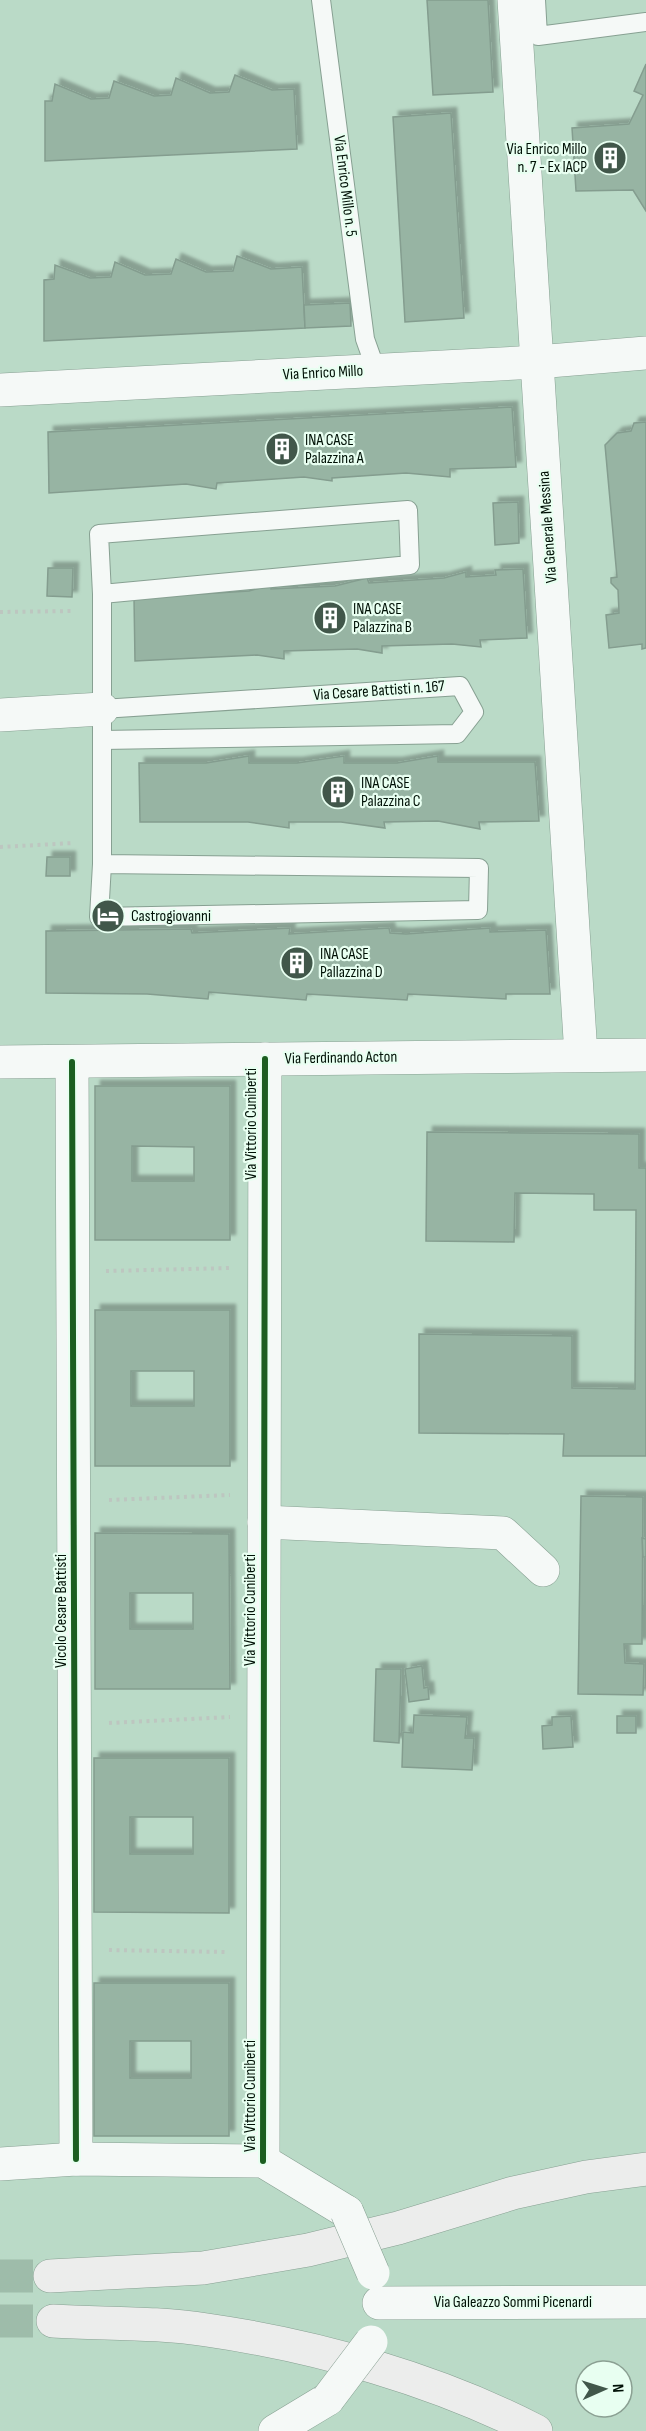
<svg xmlns="http://www.w3.org/2000/svg" width="646" height="2431" font-family="'Sofia Sans Condensed',sans-serif">
<style>
.building{fill:#97b4a3;stroke:#849d8f;stroke-width:1.5;fill-rule:evenodd;filter:url(#shadow)}
.lines{fill:none;stroke-linecap:round;stroke-linejoin:round}
.secondary-tunnel{stroke:#9ebcaa;stroke-width:33;stroke-dasharray:33 16;stroke-linecap:butt}
.service-casing{stroke:#87a092;stroke-width:20}
.minor-casing{stroke:#87a092;stroke-width:34}
.secondary-casing{stroke:#87a092;stroke-width:34}
.path{stroke:#bdc6c0;stroke-width:4;stroke-dasharray:3 4.5;stroke-linecap:butt}
.service{stroke:#f5f9f7;stroke-width:18}
.minor{stroke:#f5f9f7;stroke-width:33}
.secondary{stroke:#ecedec;stroke-width:33}
.minor-bridge-casing{stroke:#87a092;stroke-width:34;stroke-linecap:butt}
.minor-bridge{stroke:#f5f9f7;stroke-width:33}
.cycleway-casing{stroke:#e8fff1;stroke-width:10}
.cycleway{stroke:#1b5e20;stroke-width:6}
.labels{text-anchor:middle;dominant-baseline:central;stroke-width:4.5;stroke-linejoin:round;paint-order:stroke}
.poi-label{font-size:16px;fill:#001106;stroke:#e8fff1;text-anchor:start}
.street-label{font-size:16px;fill:#001106;stroke:#e8fff1}
</style>
<defs>
<filter id="shadow"><feDropShadow dx="5.5" dy="-5.5" stdDeviation="1.5" flood-color="#0004"/></filter>
</defs>
<rect width="100%" height="100%" fill="#badac7"/>
<g class="building">
<polygon points="427,0 488,0 493,92 433,95"/>
<polygon points="646,64 646,211 633,190 576,191 572,128 629,124 643,95 634,91"/>
<polygon points="235,75 272,90 294,89 297,149 45,161 45,101 52,101 55,84 91,99 109,98 114,81 154,96 171,95 176,78 210,93 229,92"/>
<polygon points="451,113 464,318 405,322 393,117"/>
<polygon points="237,256 271,269 302,267 305,328 44,341 44,280 54,279 55,265 90,278 111,277 115,262 145,275 171,274 176,259 206,272 233,271"/>
<polygon points="350,303 351,326 305,328 304,305"/>
<polygon points="512,407 516,467 450,469 450,477 406,473 332,478 332,481 304,477 217,483 216,489 186,484 49,493 48,432"/>
<polygon points="646,422 646,648 642,649 642,644 609,648 606,615 619,613 618,590 611,583 611,578 617,577 605,445 617,433 631,431 634,423"/>
<polygon points="518,502 519,543 495,545 493,503"/>
<polygon points="48,568 73,568 72,597 47,596"/>
<polygon points="523,569 527,638 480,640 481,647 452,644 382,646 382,653 357,649 284,651 284,659 257,655 135,661 134,598 249,591 271,585 271,589 335,586 367,578 369,583 444,578 466,572 466,577 496,575 495,570"/>
<polygon points="249,756 249,763 297,763 344,756 344,763 397,763 438,756 438,762 535,762 539,821 479,822 480,829 438,821 384,822 385,828 341,822 289,822 289,828 248,822 140,822 139,763 206,763"/>
<polygon points="47,857 70,857 70,876 46,876"/>
<polygon points="290,928 289,934 389,928 390,933 406,934 490,928 490,932 546,930 550,994 506,994 506,999 408,994 407,1000 307,994 306,1000 209,992 208,999 147,994 46,993 46,931 191,929 192,933"/>
<path d="M95 1086H230V1240H95ZM132 1146 194 1147V1181H132Z"/>
<polygon points="427,1132 639,1134 639,1168 646,1168 646,1456 563,1456 564,1434 419,1433 419,1334 572,1336 572,1388 635,1389 636,1210 594,1210 594,1194 515,1193 514,1242 426,1241"/>
<path d="M95 1310H230V1466H95ZM131 1371H194V1406H131Z"/>
<polygon points="581,1496 643,1497 642,1644 624,1644 625,1663 644,1664 643,1695 578,1694"/>
<path d="M95 1533 229 1534 230 1689H95ZM130 1593H193V1629H130Z"/>
<polygon points="642,1538 646,1539 646,1557 643,1557"/>
<polygon points="422,1666 424,1688 428,1687 429,1699 409,1702 405,1669"/>
<polygon points="376,1669 401,1669 399,1743 374,1741"/>
<polygon points="414,1715 467,1717 465,1738 474,1738 472,1770 402,1767 403,1732 413,1733"/>
<polygon points="571,1716 573,1747 543,1749 542,1726 552,1725 552,1717"/>
<rect x="617" y="1716" width="19" height="17"/>
<path d="M94 1758H229V1913L94 1912ZM130 1817H193V1854H130Z"/>
<path d="M94 1983H229V2136H94ZM130 2041H191V2078H130Z"/>
</g>
<g class="lines">
<g class="secondary-tunnel">
<polyline points="0,2276 50,2276"/>
<polyline points="0,2321 53,2321"/>
</g>
<defs>
<g id="service">
<polyline points="321,0 365,339 376,370"/>
<polyline points="536,0 538,36 646,22"/>
<polyline points="102,709 460,686 474,712 457,734 102,740"/>
<polyline points="102,864 479,868 478,910 99,917 102,864 102,594 410,565 408,510 99,534 102,594"/>
</g>
<g id="minor">
<polyline points="514,0 581,1055"/>
<polyline points="0,390 537,362 646,353"/>
<polyline points="0,715 102,709"/>
<polyline points="0,1062 646,1055"/>
<polyline points="72,1062 76,2159"/>
<polyline points="264,1522 503,1533 543,1570"/>
<polyline points="263,2161 265,1059"/>
<polyline points="0,2164 76,2159 263,2161 347,2212"/>
<polyline points="379,2303 646,2302"/>
<polyline points="275,2431 328,2399"/>
</g>
<g id="secondary">
<polyline points="50,2276 203,2268 308,2250 398,2228 513,2193 586,2177 646,2169"/>
<path d="M53 2321C103 2324 157 2322 207 2330 318 2346 437 2380 536 2431"/>
</g>
</defs>
<use href="#service" class="service-casing"/>
<use href="#minor" class="minor-casing"/>
<use href="#secondary" class="secondary-casing"/>
<g class="path">
<polyline points="0,612 74,611"/>
<polyline points="0,847 74,843"/>
<polyline points="106,1271 231,1268"/>
<polyline points="109,1500 230,1495"/>
<polyline points="109,1723 230,1717"/>
<polyline points="109,1950 228,1952"/>
</g>
<use href="#service" class="service"/>
<use href="#minor" class="minor"/>
<use href="#secondary" class="secondary"/>
<defs>
<g id="minor-bridge">
<polyline points="347,2212 373,2273"/>
<polyline points="328,2399 371,2342"/>
</g>
</defs>
<use href="#minor-bridge" class="minor-bridge-casing"/>
<use href="#minor-bridge" class="minor-bridge"/>
<defs>
<g id="cycleway">
<polyline points="72,1062 76,2159"/>
<polyline points="263,2161 265,1059"/>
</g>
</defs>
<use href="#cycleway" class="cycleway-casing"/>
<use href="#cycleway" class="cycleway"/>
</g>
<defs>
<symbol id="building-disc" viewBox="-11 -11 22 22"><circle r="9.5" fill="#41574a" stroke="#e8fff1"/><path d="M-4-6H4V6H1V3H-1V6H-4ZM-2.5-4.3h1.7v1.8h-1.7ZM.8-4.3h1.7v1.8H.8ZM-2.5-1h1.7V.8h-1.7ZM.8-1h1.7V.8H.8Z" fill="#fff"/></symbol>
<symbol id="hotel-disc" viewBox="-11 -11 22 22"><circle r="9.5" fill="#41574a" stroke="#e8fff1"/><path d="M-6-4.5h1.5V1H6V5H4.5V3h-9V5H-6ZM-4 0a1.8 1.8 0 1 1 3.6 0ZM.5 0V-2.5h3Q6-2.5 6 0Z" fill="#fff"/></symbol>
</defs>
<g fill-rule="evenodd">
<use href="#building-disc" x="591" y="139" width="38" height="38"/>
<use href="#building-disc" x="263" y="430" width="38" height="38"/>
<use href="#building-disc" x="311" y="599" width="38" height="38"/>
<use href="#building-disc" x="319" y="773" width="38" height="38"/>
<use href="#hotel-disc" x="89" y="897" width="38" height="38"/>
<use href="#building-disc" x="278" y="944" width="38" height="38"/>
</g>
<g class="labels">
<g class="poi-label">
<text x="587" y="149" text-anchor="end">Via Enrico Millo<tspan x="587" dy="18">n. 7 - Ex IACP</tspan></text>
<text x="305" y="440">INA CASE<tspan x="305" dy="18">Palazzina A</tspan></text>
<text x="353" y="609">INA CASE<tspan x="353" dy="18">Palazzina B</tspan></text>
<text x="361" y="783">INA CASE<tspan x="361" dy="18">Palazzina C</tspan></text>
<text x="131" y="916">Castrogiovanni</text>
<text x="320" y="954">INA CASE<tspan x="320" dy="18">Pallazzina D</tspan></text>
</g>
<g class="street-label">
<text transform="translate(345 186) rotate(83)">Via Enrico Millo n. 5</text>
<text transform="translate(323 373) rotate(-3)">Via Enrico Millo</text>
<text transform="translate(548 527) rotate(-94)">Via Generale Messina</text>
<text transform="translate(379 691) rotate(-4)">Via Cesare Battisti n. 167</text>
<text transform="translate(341 1058) rotate(-1)">Via Ferdinando Acton</text>
<text transform="translate(251 1124) rotate(-90)">Via Vittorio Cuniberti</text>
<text transform="translate(250 1610) rotate(-90)">Via Vittorio Cuniberti</text>
<text transform="translate(61 1611) rotate(-90)">Vicolo Cesare Battisti</text>
<text transform="translate(250 2096) rotate(-90)">Via Vittorio Cuniberti</text>
<text x="513" y="2302">Via Galeazzo Sommi Picenardi</text>
</g>
</g>
<g transform="translate(604 2389) rotate(87)"><circle r="28" fill="#e8fff1" stroke="#8ba093" stroke-width="1.5"/>
<path d="M0-4.5L10 22L0 15L-10 22Z" fill="#41574a"/>
<text y="-9" font-size="16" font-weight="bold" text-anchor="middle" fill="#001106">N</text>
</g>
</svg>
